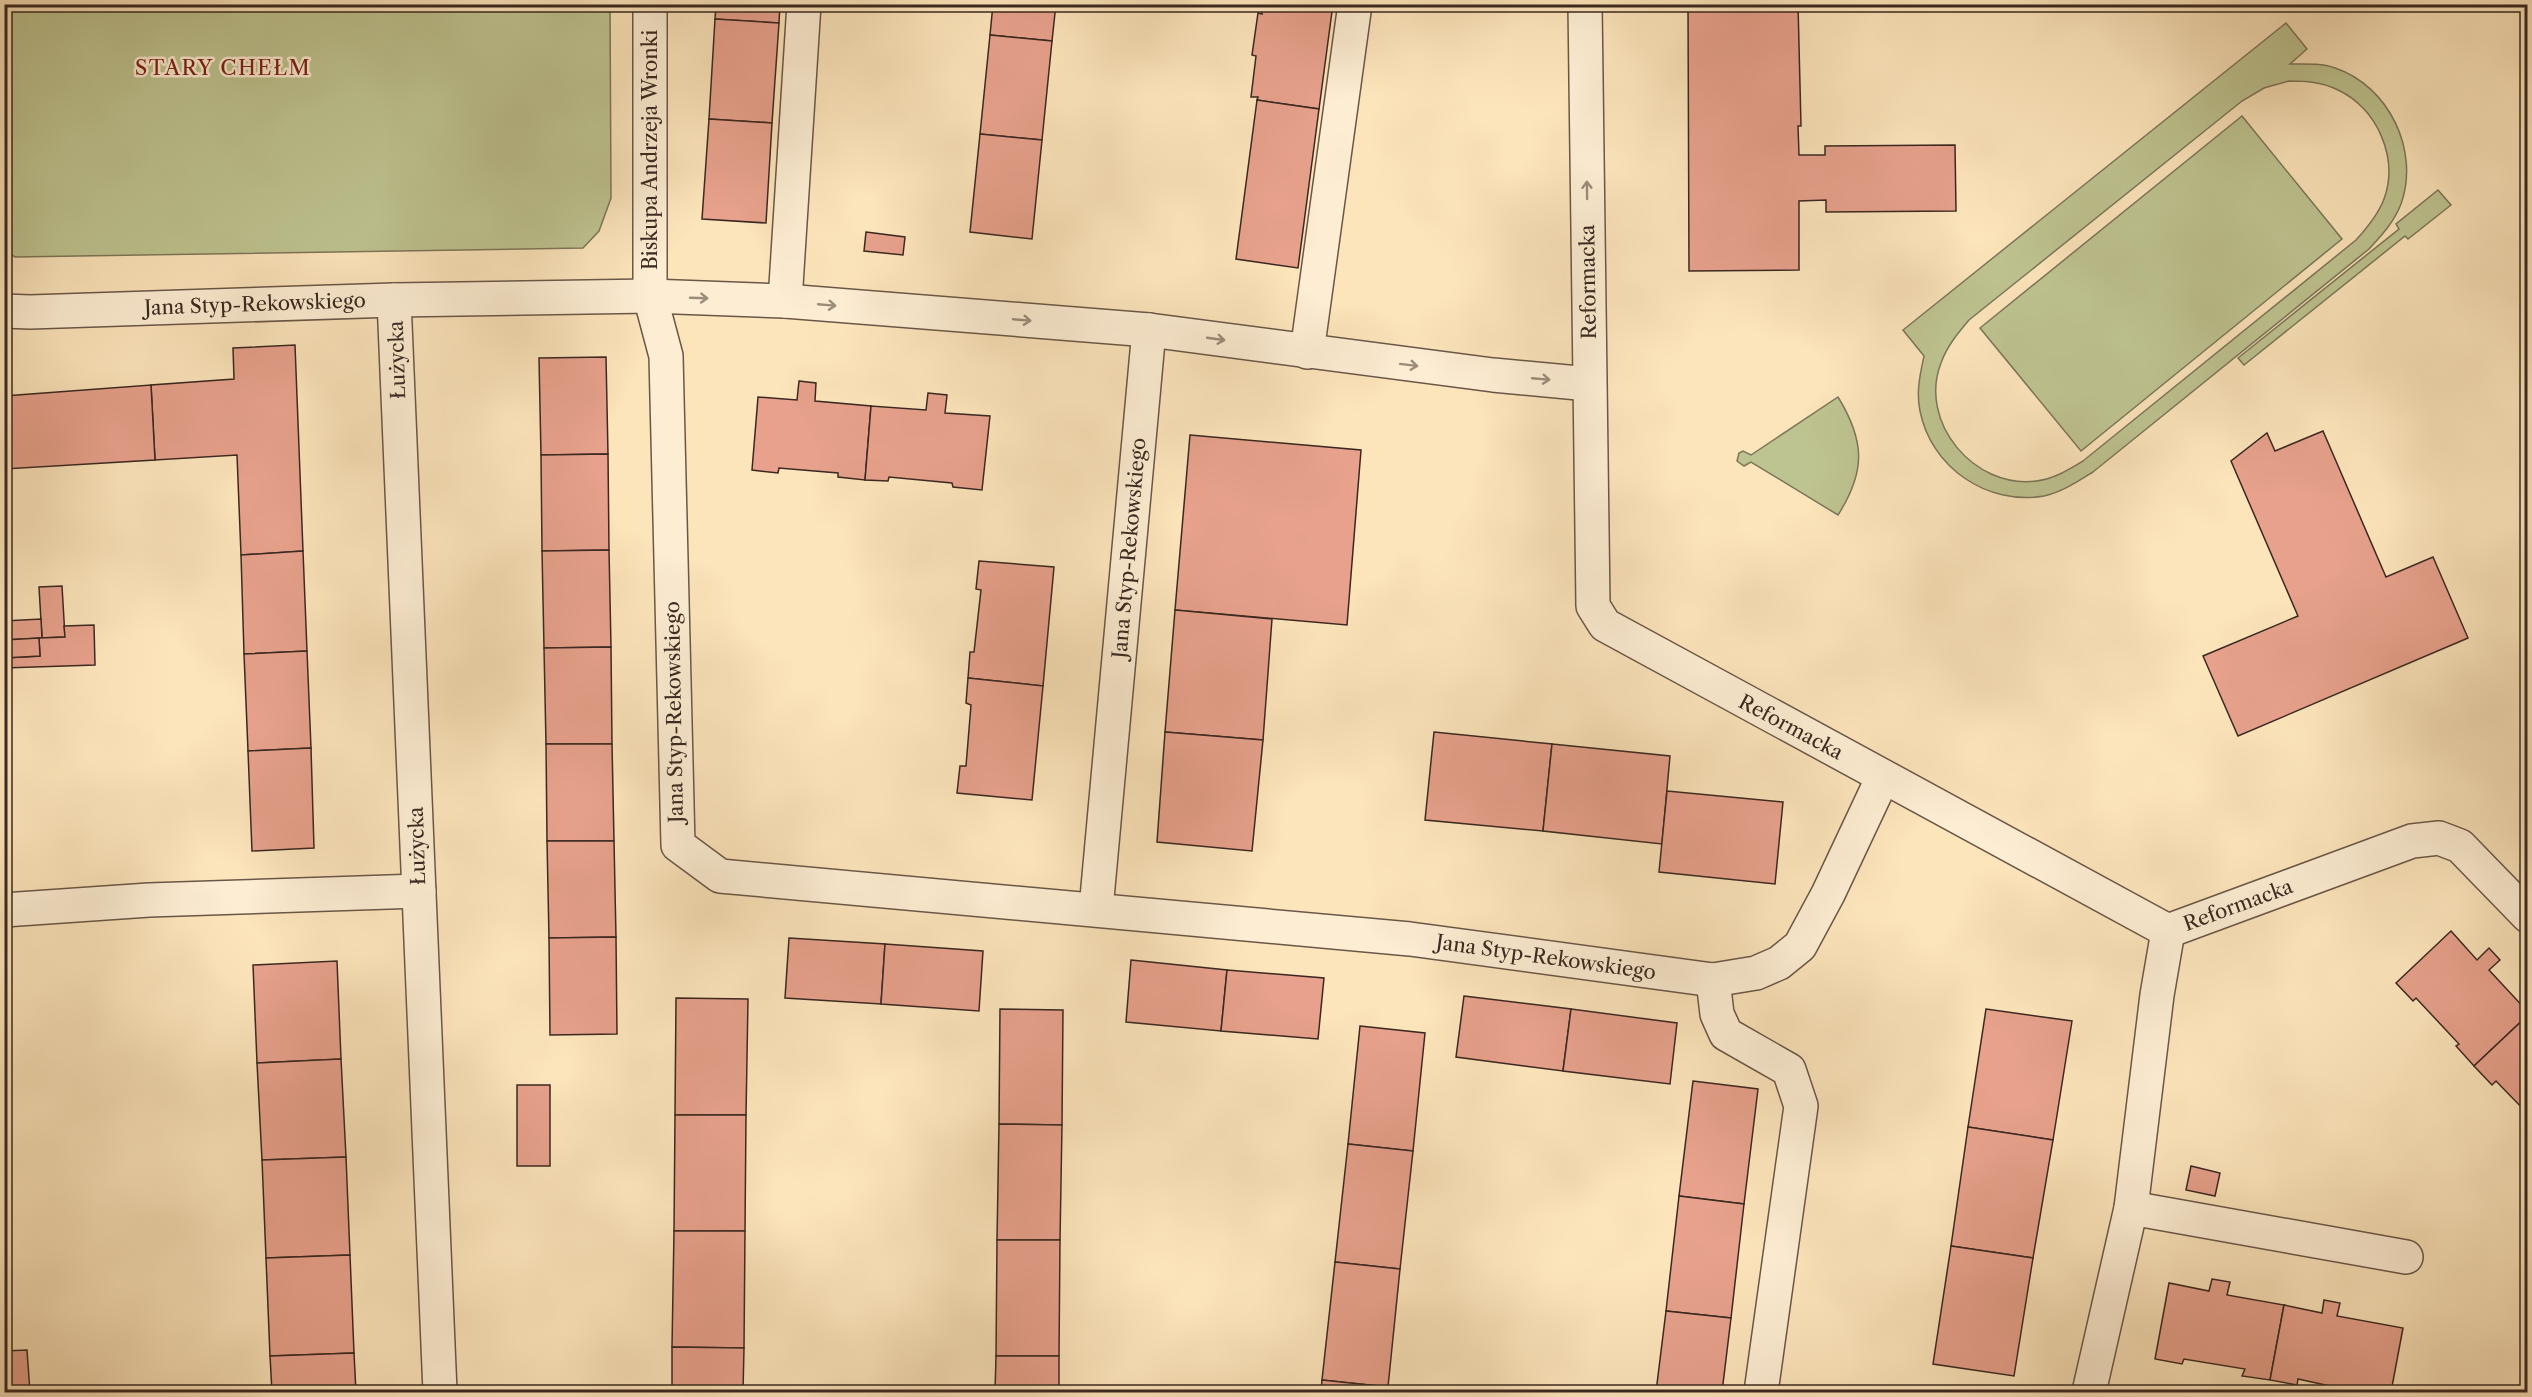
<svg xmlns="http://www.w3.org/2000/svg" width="2532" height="1397" font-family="'Libre Caslon Text',serif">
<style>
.green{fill:#bec491;stroke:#7c7659;stroke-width:1.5;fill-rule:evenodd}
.building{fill:#e7a18c;stroke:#3a2821;stroke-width:1.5}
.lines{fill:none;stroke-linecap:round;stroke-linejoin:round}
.minor-casing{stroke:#6a5748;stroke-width:36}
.minor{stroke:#fdedd3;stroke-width:33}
.oneway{stroke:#9c8a7a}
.labels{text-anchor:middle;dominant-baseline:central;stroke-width:5;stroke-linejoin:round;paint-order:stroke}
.street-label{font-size:20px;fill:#3a2821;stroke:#fdedd3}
.neighbourhood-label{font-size:21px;letter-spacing:1.5px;fill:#7a1f14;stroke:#fdedd3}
</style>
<rect width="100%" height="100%" fill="#fce4bb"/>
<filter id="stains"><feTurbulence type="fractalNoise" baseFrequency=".00333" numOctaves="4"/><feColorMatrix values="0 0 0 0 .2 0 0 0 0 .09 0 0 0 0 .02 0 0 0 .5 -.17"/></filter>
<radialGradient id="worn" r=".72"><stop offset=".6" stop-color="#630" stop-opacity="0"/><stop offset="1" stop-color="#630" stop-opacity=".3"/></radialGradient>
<g class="green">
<polygon points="5,4 610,5 611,198 599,231 583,248 15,257 4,250"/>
<path d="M2286 23 2307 49 2290 64C2305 64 2321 63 2335 68 2389 86 2420 151 2401 204 2394 222 2382 235 2369 249L2093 472C2077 482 2062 492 2044 496 1987 506 1931 467 1920 411 1916 392 1920 375 1924 356L1903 330ZM2289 81C2306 81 2322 82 2338 90 2377 108 2399 158 2384 199 2378 215 2367 228 2356 240L2083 461C2068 470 2054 479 2036 481 1974 489 1918 422 1941 363 1947 346 1958 333 1969 320L2242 101 2264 88Z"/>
<polygon points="2242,116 2342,239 2081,451 1980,328"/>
<polygon points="2438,190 2451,205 2408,239 2405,236 2244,365 2238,358 2399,229 2396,224"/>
<path d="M1838 397C1865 441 1866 471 1838 515L1751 462 1744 466 1737 461 1739 453 1743 451 1751 455Z"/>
</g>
<g class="building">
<polygon points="716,4 780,4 779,23 715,19"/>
<polygon points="993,4 1056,4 1052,41 990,35"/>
<polygon points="1263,4 1333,4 1319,109 1257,100 1258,97 1251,97 1256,56 1252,55 1258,13 1262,14"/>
<polygon points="1688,4 1798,4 1801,126 1798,126 1799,155 1825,155 1825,146 1955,145 1956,211 1826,212 1826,200 1799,201 1799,270 1689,271"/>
<polygon points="715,19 779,23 772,123 709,119"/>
<polygon points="990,35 1052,41 1042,140 980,134"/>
<polygon points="1257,100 1319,109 1298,268 1236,259"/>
<polygon points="709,119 772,123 766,223 702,219"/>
<polygon points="980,134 1042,140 1032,239 970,232"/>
<polygon points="866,232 905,237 903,255 864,251"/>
<polygon points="295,345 303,551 241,555 237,455 155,460 151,385 234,379 233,348"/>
<polygon points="606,357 608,454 541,455 539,358"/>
<polygon points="799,381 816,383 815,401 871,406 865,480 838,477 838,473 779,468 778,473 752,470 758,397 797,400"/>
<polygon points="151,385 155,460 4,469 4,396"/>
<polygon points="928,393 947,395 945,413 990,416 982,490 953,487 952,483 889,477 888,481 865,480 871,406 926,410"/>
<polygon points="2323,431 2386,577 2433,557 2468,638 2238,736 2203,656 2298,616 2231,461 2267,433 2275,451"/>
<polygon points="1190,435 1361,450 1347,625 1175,610"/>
<polygon points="608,454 609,550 542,551 541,455"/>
<polygon points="609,550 611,647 544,648 542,551"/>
<polygon points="303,551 307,651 244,654 241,555"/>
<polygon points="979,561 1054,567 1043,686 968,678 970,652 974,652 981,590 976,589"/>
<polygon points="62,586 65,637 42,638 39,587"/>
<polygon points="1175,610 1272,619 1263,740 1165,732"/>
<polygon points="41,619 42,638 4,640 4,621"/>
<polygon points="94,625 95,665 4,668 4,658 40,656 39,638 65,637 64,626"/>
<polygon points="39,638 40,656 4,658 4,640"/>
<polygon points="611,647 612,744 546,744 544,648"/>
<polygon points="307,651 311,748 248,751 244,654"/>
<polygon points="968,678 1043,686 1032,800 957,793 960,766 966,766 971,705 966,703"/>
<polygon points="1165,732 1263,740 1252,851 1157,842"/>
<polygon points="1434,732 1552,744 1543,831 1425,820"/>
<polygon points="546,744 612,744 614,841 547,841"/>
<polygon points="1552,744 1670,756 1662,844 1543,831"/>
<polygon points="311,748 314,848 252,851 248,751"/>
<polygon points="1667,791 1783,802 1775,884 1659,872"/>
<polygon points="547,841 614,841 616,937 549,938"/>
<polygon points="2451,931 2477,960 2489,948 2500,960 2489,970 2528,1012 2528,1015 2474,1066 2456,1046 2459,1044 2416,998 2413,1001 2396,983"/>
<polygon points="616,937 617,1034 550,1035 549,938"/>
<polygon points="789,938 885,944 881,1004 785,998"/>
<polygon points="885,944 983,951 979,1011 881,1004"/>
<polygon points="1131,960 1227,970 1221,1031 1126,1022"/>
<polygon points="337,961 341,1059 257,1063 253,965"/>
<polygon points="1227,970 1324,978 1318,1039 1221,1031"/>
<polygon points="4,985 9,1044 4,1045"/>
<polygon points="1464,996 1571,1009 1563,1071 1456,1057"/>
<polygon points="676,998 748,999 746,1115 675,1115"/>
<polygon points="1000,1009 1063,1010 1062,1125 999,1124"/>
<polygon points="1571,1009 1677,1023 1670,1084 1563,1071"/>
<polygon points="1986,1009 2072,1021 2053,1140 1968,1127"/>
<polygon points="2528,1015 2528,1114 2496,1081 2492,1085 2474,1066"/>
<polygon points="1360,1026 1425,1033 1413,1151 1348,1144"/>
<polygon points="341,1059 346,1157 262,1160 257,1063"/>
<polygon points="1693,1081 1758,1089 1744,1204 1679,1196"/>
<rect x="517" y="1085" width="33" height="81"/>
<polygon points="675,1115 746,1115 745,1231 674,1231"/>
<polygon points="999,1124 1062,1125 1060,1240 997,1240"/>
<polygon points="1968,1127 2053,1140 2033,1258 1951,1246"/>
<polygon points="1348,1144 1413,1151 1400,1269 1335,1262"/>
<polygon points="346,1157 350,1255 266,1258 262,1160"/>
<polygon points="2191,1166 2220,1173 2215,1196 2186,1190"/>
<polygon points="1679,1196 1744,1204 1731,1318 1666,1311"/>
<polygon points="674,1231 745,1231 744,1348 672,1347"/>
<polygon points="997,1240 1060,1240 1059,1356 996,1356"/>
<polygon points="1951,1246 2033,1258 2014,1376 1933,1364"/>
<polygon points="350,1255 354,1353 270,1356 266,1258"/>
<polygon points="1335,1262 1400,1269 1388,1387 1322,1380"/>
<polygon points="2212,1279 2230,1282 2227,1295 2284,1305 2270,1380 2242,1376 2245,1369 2184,1359 2182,1364 2155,1359 2169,1283 2209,1291"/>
<polygon points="2324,1300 2340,1303 2337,1316 2403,1328 2391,1392 2357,1392 2298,1379 2297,1385 2270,1380 2284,1305 2322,1313"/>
<polygon points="1666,1311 1731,1318 1722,1392 1656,1392"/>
<polygon points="672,1347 744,1348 743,1392 672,1392"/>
<polygon points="27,1350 30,1392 4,1392 4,1351"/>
<polygon points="354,1353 356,1392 272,1392 270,1356"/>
<polygon points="996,1356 1059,1356 1059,1392 995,1392"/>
<polygon points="1322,1380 1388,1387 1387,1392 1321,1392"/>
</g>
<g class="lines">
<defs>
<g id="minor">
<polyline points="650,4 650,296 666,356 678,845 720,876 1410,939 1713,980 1756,973 1779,963 1800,946 1828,894 1883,777"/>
<polyline points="1585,4 1593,606 1605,625 2168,931 2412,841 2439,838 2460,846 2528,916"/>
<polyline points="394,300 440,1392"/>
<polyline points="785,301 804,4"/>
<polyline points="4,311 30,312 394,300 650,296 785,301 1149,330 1493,375 1589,384"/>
<polyline points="1307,352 1355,4"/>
<polyline points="1096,909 1149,330"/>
<polyline points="4,910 149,900 419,891"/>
<polyline points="1713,980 1717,1014 1726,1034 1789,1070 1801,1106 1761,1392"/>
<polyline points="2131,1208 2406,1257"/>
<polyline points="2089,1392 2131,1208 2157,995 2168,931"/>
</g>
</defs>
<use href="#minor" class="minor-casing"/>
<use href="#minor" class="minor"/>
</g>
<defs><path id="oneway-shaft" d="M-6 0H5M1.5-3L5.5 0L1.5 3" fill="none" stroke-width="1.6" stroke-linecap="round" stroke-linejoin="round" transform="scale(1.5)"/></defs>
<g class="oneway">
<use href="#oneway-shaft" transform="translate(1587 190) rotate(-91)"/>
<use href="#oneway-shaft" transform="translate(699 298) rotate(2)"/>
<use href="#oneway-shaft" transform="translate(827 305) rotate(5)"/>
<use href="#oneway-shaft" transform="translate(1022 320) rotate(5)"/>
<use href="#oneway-shaft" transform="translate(1216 339) rotate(8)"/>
<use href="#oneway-shaft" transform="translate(1409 365) rotate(7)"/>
<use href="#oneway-shaft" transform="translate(1541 379) rotate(5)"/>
</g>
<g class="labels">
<g class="street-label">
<text transform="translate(650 150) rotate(-90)">Biskupa Andrzeja Wronki</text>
<text transform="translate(1588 282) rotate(-91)">Reformacka</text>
<text transform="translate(255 304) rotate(-2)">Jana Styp-Rekowskiego</text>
<text transform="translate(397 360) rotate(-92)">Łużycka</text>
<text transform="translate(1129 548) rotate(-85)">Jana Styp-Rekowskiego</text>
<text transform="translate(674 712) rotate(-91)">Jana Styp-Rekowskiego</text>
<text transform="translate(1791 727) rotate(28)">Reformacka</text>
<text transform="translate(417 846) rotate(-92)">Łużycka</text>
<text transform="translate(2238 905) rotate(-20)">Reformacka</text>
<text transform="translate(1546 957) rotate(8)">Jana Styp-Rekowskiego</text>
</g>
<g class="neighbourhood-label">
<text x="223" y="67">STARY CHEŁM</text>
</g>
</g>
<rect width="2532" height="1397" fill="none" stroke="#fce4bb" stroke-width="24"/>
<rect x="6" y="6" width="2520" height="1385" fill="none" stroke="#3a2821" stroke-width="3"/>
<rect x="12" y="12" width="2508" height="1373" fill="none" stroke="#3a2821" stroke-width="1.5"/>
<rect width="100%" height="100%" filter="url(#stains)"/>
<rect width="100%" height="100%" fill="url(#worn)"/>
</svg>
